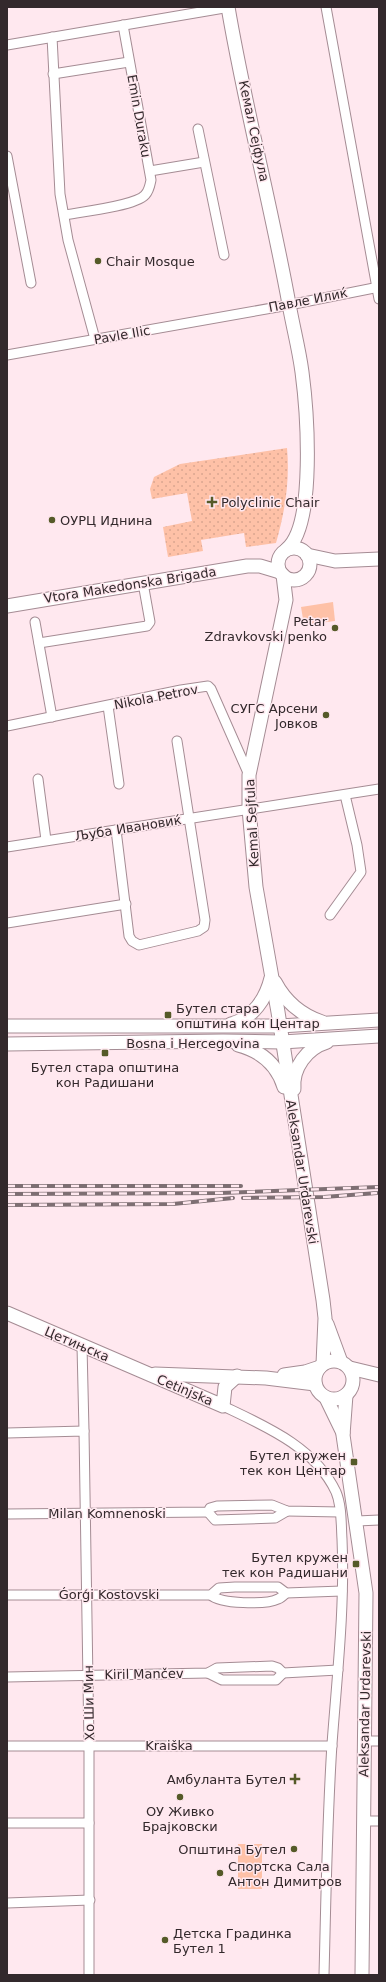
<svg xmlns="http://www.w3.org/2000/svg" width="386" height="1982" font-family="'DejaVu Sans',sans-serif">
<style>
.grass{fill:url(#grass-dots)}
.garden{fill:#fec1a7}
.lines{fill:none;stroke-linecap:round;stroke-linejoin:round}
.street-casing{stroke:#a58c94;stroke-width:11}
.secondary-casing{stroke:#a58c94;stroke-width:15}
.street{stroke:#fff;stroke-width:9}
.secondary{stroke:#fff;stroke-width:13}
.rail-casing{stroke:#7e6f73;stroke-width:4}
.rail{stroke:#ffe8ef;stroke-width:2.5;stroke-dasharray:8;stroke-linecap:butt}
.poi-dot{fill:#555a28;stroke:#ffe8ef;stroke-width:1.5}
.labels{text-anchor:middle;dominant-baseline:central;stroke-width:3;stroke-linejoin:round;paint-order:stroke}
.street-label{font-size:13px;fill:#33292c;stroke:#ffe8ef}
.poi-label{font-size:13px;fill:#33292c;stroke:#ffe8ef;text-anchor:start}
</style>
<defs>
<pattern id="grass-dots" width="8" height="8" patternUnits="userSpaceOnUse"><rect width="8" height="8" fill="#fec1a7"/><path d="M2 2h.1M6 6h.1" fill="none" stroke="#daa690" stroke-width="1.8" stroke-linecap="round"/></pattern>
</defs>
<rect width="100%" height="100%" fill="#ffe8ef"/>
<path class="grass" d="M287 448C290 481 285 511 276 543L246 547 244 533 201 540 203 551 168 557 163 527 192 521 187 493 152 499 150 489 154 477 180 464Z"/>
<g class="garden">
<polygon points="333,602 335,621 304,625 301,607"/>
<rect x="238" y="1844" width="24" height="45"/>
</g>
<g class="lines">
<defs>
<g id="street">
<polyline points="326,7 379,299"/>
<polyline points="52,37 60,194 68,240 95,339"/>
<polyline points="7,45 230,7"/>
<polyline points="53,74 129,62"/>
<polyline points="198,129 224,255"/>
<polyline points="7,156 31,283"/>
<polyline points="150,171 204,162"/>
<path d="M64 215C81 212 135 206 145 195 149 191 150 185 151 180L123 25"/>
<polyline points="7,355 289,305 379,287"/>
<polyline points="35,622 52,717"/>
<polyline points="39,643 147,626 150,622 143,583"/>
<polyline points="108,706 119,784"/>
<polyline points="7,726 181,690 208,686 211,689 249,775"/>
<polyline points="38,779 46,840"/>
<polyline points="116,830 129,936 132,941 139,945 198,931 204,927 205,920 177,741"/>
<polyline points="7,847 379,789"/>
<polyline points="330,915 361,872 357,845 345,795"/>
<polyline points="7,923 126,904"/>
<polyline points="82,1346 84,1431"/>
<path d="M223 1406C265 1426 315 1447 336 1492 342 1506 341 1525 342 1539 345 1607 337 1676 332 1744 327 1821 326 1898 324 1975"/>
<polyline points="7,1433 84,1431 89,1745 89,1975"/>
<polyline points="208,1512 215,1520 275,1518 287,1511"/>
<polyline points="7,1514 208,1512 210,1508 217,1506 272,1505 287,1511 340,1512"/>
<polyline points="357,1521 379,1520"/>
<polyline points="7,1595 211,1595 219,1588 235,1587 278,1587 286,1593 342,1591"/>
<path d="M211 1595C220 1604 266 1605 278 1599 281 1598 284 1595 286 1593"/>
<polyline points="208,1673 222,1680 276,1680 283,1673"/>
<polyline points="7,1677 208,1673 217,1668 272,1666 278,1668 283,1673 338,1670"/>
<polyline points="364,1741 379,1741"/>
<polyline points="7,1746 332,1746"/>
<polyline points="363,1821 379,1821"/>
<polyline points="7,1823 89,1823"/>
<polyline points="7,1903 90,1900"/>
</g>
<g id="secondary">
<path d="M228 7C245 107 271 205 289 304 293 327 299 349 302 372 307 410 316 524 287 549"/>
<circle cx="294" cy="564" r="16"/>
<polyline points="307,555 335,561 379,559"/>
<polyline points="283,575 286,600 249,775 249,809 256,887 278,1012 323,1300 325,1318 323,1364"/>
<polyline points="7,606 247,566 260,566 280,572"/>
<path d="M275 982C285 1001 301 1015 322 1022"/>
<path d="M231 1024C253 1018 266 999 271 978"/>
<polyline points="7,1026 280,1026 379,1020"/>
<polyline points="7,1044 223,1041 282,1042 379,1036"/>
<path d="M238 1045C261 1051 277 1064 284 1087"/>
<path d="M294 1089C292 1068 307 1048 327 1042"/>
<polyline points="7,1313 223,1406 225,1387 237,1376"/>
<polyline points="327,1324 341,1362"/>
<circle cx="334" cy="1380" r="19"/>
<polyline points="350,1368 379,1375"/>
<polyline points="155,1374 266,1378 315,1384"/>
<polyline points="284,1375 305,1372 320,1367"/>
<polyline points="346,1395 343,1435 366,1593 362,1975"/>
<polyline points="326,1398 343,1433"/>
</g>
</defs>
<use href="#street" class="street-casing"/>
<use href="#secondary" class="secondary-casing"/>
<use href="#street" class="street"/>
<use href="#secondary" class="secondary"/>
<defs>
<g id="rail">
<polyline points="7,1186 241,1186"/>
<polyline points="7,1194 220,1193 379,1187"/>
<polyline points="243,1198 324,1197 377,1193"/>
<polyline points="7,1205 173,1204 233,1198"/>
</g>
</defs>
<use href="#rail" class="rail-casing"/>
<use href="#rail" class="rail"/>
</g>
<g class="poi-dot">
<circle cx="98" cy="261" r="4"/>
<path d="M210 496h4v4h4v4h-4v4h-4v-4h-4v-4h4z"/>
<circle cx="52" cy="520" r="4"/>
<circle cx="335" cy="628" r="4"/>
<circle cx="326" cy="715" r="4"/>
<rect x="164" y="1011" width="8" height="8" rx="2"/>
<rect x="101" y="1049" width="8" height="8" rx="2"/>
<rect x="350" y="1458" width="8" height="8" rx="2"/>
<rect x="352" y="1560" width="8" height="8" rx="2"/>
<path d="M293 1773h4v4h4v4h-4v4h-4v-4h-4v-4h4z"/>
<circle cx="180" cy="1797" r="4"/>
<circle cx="294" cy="1849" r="4"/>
<circle cx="220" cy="1873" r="4"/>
<circle cx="165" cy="1940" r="4"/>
</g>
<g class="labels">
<g class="street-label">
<text transform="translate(139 116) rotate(80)">Emin Duraku</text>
<text transform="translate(254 131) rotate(78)">Кемал Сејфула</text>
<text transform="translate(308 300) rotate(-11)">Павле Илиќ</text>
<text transform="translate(122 335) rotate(-10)">Pavle Ilic</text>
<text transform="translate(130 585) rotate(-9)">Vtora Makedonska Brigada</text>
<text transform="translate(156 697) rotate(-11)">Nikola Petrov</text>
<text transform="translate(252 823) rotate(-93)">Kemal Sejfula</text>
<text transform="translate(128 828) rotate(-9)">Љуба Ивановиќ</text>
<text x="193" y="1043">Bosna i Hercegovina</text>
<text transform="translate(302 1172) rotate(81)">Aleksandar Urdarevski</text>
<text transform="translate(77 1344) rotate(23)">Цетињска</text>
<text transform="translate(185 1390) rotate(23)">Cetinjska</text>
<text x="107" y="1513">Milan Komnenoski</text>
<text x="109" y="1594">Ǵorǵi Kostovski</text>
<text transform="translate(144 1674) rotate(-1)">Kiril Mančev</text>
<text transform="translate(89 1703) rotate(-91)">Хо Ши Мин</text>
<text transform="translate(365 1704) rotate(-89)">Aleksandar Urdarevski</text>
<text x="169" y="1745">Kraiška</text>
</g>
<g class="poi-label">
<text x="106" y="261">Chair Mosque</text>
<text x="221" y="502">Polyclinic Chair</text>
<text x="60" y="520">ОУРЦ Иднина</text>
<text x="327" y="621" text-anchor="end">Petar<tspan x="327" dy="15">Zdravkovski penko</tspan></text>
<text x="318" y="708" text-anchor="end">СУГС Арсени<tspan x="318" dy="15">Јовков</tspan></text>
<text x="176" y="1008">Бутел стара<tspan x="176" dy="15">општина кон Центар</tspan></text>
<text x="105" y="1067" text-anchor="middle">Бутел стара општина<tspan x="105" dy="15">кон Радишани</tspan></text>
<text x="346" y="1455" text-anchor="end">Бутел кружен<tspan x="346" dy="15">тек кон Центар</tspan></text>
<text x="348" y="1557" text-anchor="end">Бутел кружен<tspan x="348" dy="15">тек кон Радишани</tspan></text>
<text x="286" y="1779" text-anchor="end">Амбуланта Бутел</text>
<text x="180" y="1811" text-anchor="middle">ОУ Живко<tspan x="180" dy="15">Брајковски</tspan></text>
<text x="286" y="1849" text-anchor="end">Општина Бутел</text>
<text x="228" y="1866">Спортска Сала<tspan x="228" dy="15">Антон Димитров</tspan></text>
<text x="173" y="1933">Детска Градинка<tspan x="173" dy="15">Бутел 1</tspan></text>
</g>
</g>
<rect width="386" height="1982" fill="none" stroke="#33292c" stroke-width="16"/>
</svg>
